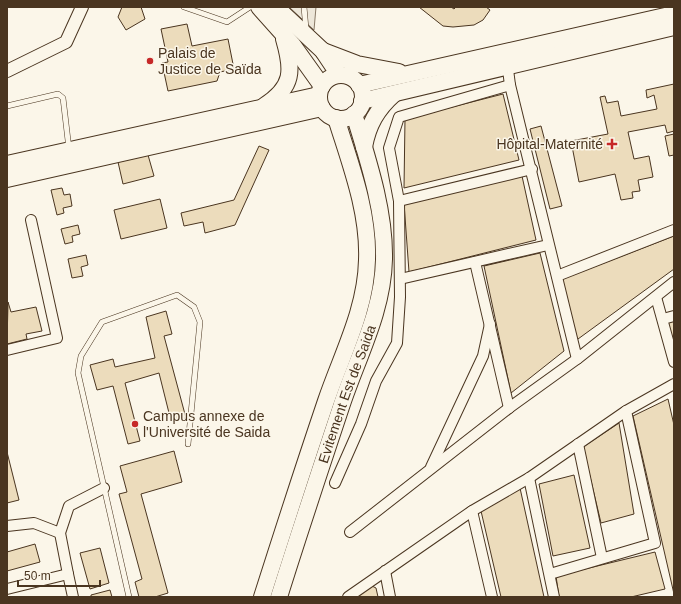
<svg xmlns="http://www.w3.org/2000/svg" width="681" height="604" font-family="Arial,sans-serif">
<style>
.parking{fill:#ede7d9;stroke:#887966}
.building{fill:#ecdcbc;stroke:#4a3520}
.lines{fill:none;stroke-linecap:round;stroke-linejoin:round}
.service-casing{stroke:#4a3520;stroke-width:6}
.minor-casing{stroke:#4a3520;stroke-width:12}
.tertiary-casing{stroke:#4a3520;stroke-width:14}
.primary-casing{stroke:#4a3520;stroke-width:18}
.service{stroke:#fbf6e9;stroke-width:5}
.minor{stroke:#fbf6e9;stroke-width:10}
.tertiary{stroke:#fbf6e9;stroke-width:12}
.primary{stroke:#fbf6e9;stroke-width:16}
.poi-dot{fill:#c62828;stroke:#fbf6e9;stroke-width:1.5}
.labels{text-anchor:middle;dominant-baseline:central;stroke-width:3;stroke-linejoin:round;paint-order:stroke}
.poi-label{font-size:14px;fill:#4a3520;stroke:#fbf6e9;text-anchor:start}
.street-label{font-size:14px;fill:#4a3520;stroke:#fbf6e9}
</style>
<rect width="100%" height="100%" fill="#fbf6e9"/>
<polygon class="parking" points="289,7 316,7 314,30"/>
<g class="building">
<polygon points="122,7 141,7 145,19 126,30 118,17"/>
<polygon points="419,7 451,7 454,9 456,7 486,7 490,10 483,20 474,25 453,27 443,26"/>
<polygon points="187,24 192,46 228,39 234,69 220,72 217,81 168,91 162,63 168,62 161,29"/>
<polygon points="674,84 674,131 667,133 665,125 628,132 634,159 649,156 653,177 638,180 640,191 632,192 633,198 621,200 615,174 579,182 571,141 608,134 600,97 605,96 607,103 618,101 621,116 657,109 654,95 647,98 646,90"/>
<polygon points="503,94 519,160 404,188 405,119"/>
<polygon points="541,126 562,206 550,209 530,129"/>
<polygon points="674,134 674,155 669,156 665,136"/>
<polygon points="259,146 269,150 235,225 205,233 203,222 184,226 181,213 234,200"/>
<polygon points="148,155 154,176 123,184 118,162"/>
<polygon points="522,176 536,240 409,272 404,203"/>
<polygon points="62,188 64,195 70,194 72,206 63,208 64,213 57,215 51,190"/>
<polygon points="160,199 167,228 121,239 114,210"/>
<polygon points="78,225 80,234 72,236 73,242 65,244 61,229"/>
<polygon points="674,236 674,269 578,339 574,336 562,279"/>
<polygon points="540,253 564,351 511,393 484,266"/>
<polygon points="86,255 88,265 81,267 83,276 72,278 68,259"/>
<polygon points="8,302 11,312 36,307 42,331 26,334 27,339 7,344"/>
<polygon points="166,311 172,334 164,336 186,418 171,421 159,373 125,383 140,441 128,444 113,386 97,390 90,365 113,359 115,367 155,358 146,317"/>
<polygon points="674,320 674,346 668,322"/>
<polygon points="668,399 674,425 674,594 633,416"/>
<polygon points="619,423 634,514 601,523 583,447"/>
<polygon points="174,451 182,482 141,494 168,593 155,597 139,597 135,582 142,579 119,494 127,492 120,466"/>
<polygon points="7,452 19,500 7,503"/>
<polygon points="574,475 590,548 553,556 539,484"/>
<polygon points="520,488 544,597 501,597 481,511"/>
<polygon points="35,544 40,562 7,571 7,552"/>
<polygon points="100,548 109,583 90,589 80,553"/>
<polygon points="655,552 665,589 631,597 559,597 556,576"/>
<polygon points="372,586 376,588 378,597 357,597"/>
<polygon points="110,590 112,597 91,597 91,595"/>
</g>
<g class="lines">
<defs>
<g id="service">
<polyline points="184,7 227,22 250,7"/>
<polyline points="304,7 306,29"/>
<polyline points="7,106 58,94 63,98 69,149"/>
<polyline points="129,597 78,373 81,356 102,322 177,295 194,307 200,322 188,444"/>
</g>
<g id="minor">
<polyline points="507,62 510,85 577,359"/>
<polyline points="399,201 532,169"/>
<polyline points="475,262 509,408"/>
<polyline points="557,276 674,230"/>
<polyline points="400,279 548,245"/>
<polyline points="656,297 674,362"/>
<polyline points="663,319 674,316"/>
<polyline points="7,350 57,338 31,220"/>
<polyline points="578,444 602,558"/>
<polyline points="431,467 483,356 490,324"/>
<polyline points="529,478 554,597"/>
<polyline points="335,483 361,424 376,381 397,343 400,297 399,201 389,148 399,117 510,85"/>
<polyline points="472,511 492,597"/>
<polyline points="7,526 34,523 60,533"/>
<polyline points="350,532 509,408 577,359 674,282"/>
<polyline points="385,571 390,597"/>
<polyline points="68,574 60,533 69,506 104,488"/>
<polyline points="550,574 655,543 626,411"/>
<polyline points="7,589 68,574 73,597"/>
<polyline points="348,597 472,511 529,478 626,411 674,384"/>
</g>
<polyline id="tertiary" points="7,71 66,42 82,7"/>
<g id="primary">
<polyline points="259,7 292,44 322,86"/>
<polyline points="276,7 323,51 339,75"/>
<polyline points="323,51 357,64 399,72"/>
<circle cx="341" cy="97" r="22"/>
<polyline points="359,85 674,14"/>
<polyline points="362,101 674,27"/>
<path d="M264 106C294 87 293 70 284 39"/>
<path d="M364 147C368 125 377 109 394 94"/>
<polyline points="7,164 319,95"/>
<polyline points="7,179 322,108"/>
<path d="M262 597C283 531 304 466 326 401 342 354 366 310 367 260 369 212 350 163 336 118"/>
<path id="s1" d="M279 597C299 533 320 470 341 407 357 358 383 312 384 259 385 211 368 160 354 114"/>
</g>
</defs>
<use href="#service" class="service-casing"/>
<use href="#minor" class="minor-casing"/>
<use href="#tertiary" class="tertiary-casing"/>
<use href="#primary" class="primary-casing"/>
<use href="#service" class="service"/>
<use href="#minor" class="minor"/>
<use href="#tertiary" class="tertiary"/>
<use href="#primary" class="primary"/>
</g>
<g class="poi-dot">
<circle cx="150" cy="61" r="4"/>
<path d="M610 138h4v4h4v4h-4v4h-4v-4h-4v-4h4z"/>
<circle cx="135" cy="424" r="4"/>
</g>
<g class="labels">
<g class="poi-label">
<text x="158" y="53">Palais de<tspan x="158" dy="16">Justice de Saïda</tspan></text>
<text x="603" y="144" text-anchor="end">Hôpital-Maternité</text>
<text x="143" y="416">Campus annexe de<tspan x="143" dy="16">l'Université de Saida</tspan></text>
</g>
<g class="street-label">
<text stroke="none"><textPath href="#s1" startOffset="214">Evitement Est de Saida</textPath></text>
</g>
</g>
<rect width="681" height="604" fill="none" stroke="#4a3520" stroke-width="16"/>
<path d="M18 580v6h82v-6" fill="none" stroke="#4a3520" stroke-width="2"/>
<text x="24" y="580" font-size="12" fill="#4a3520" stroke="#fbf6e9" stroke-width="3" paint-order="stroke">50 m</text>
</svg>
